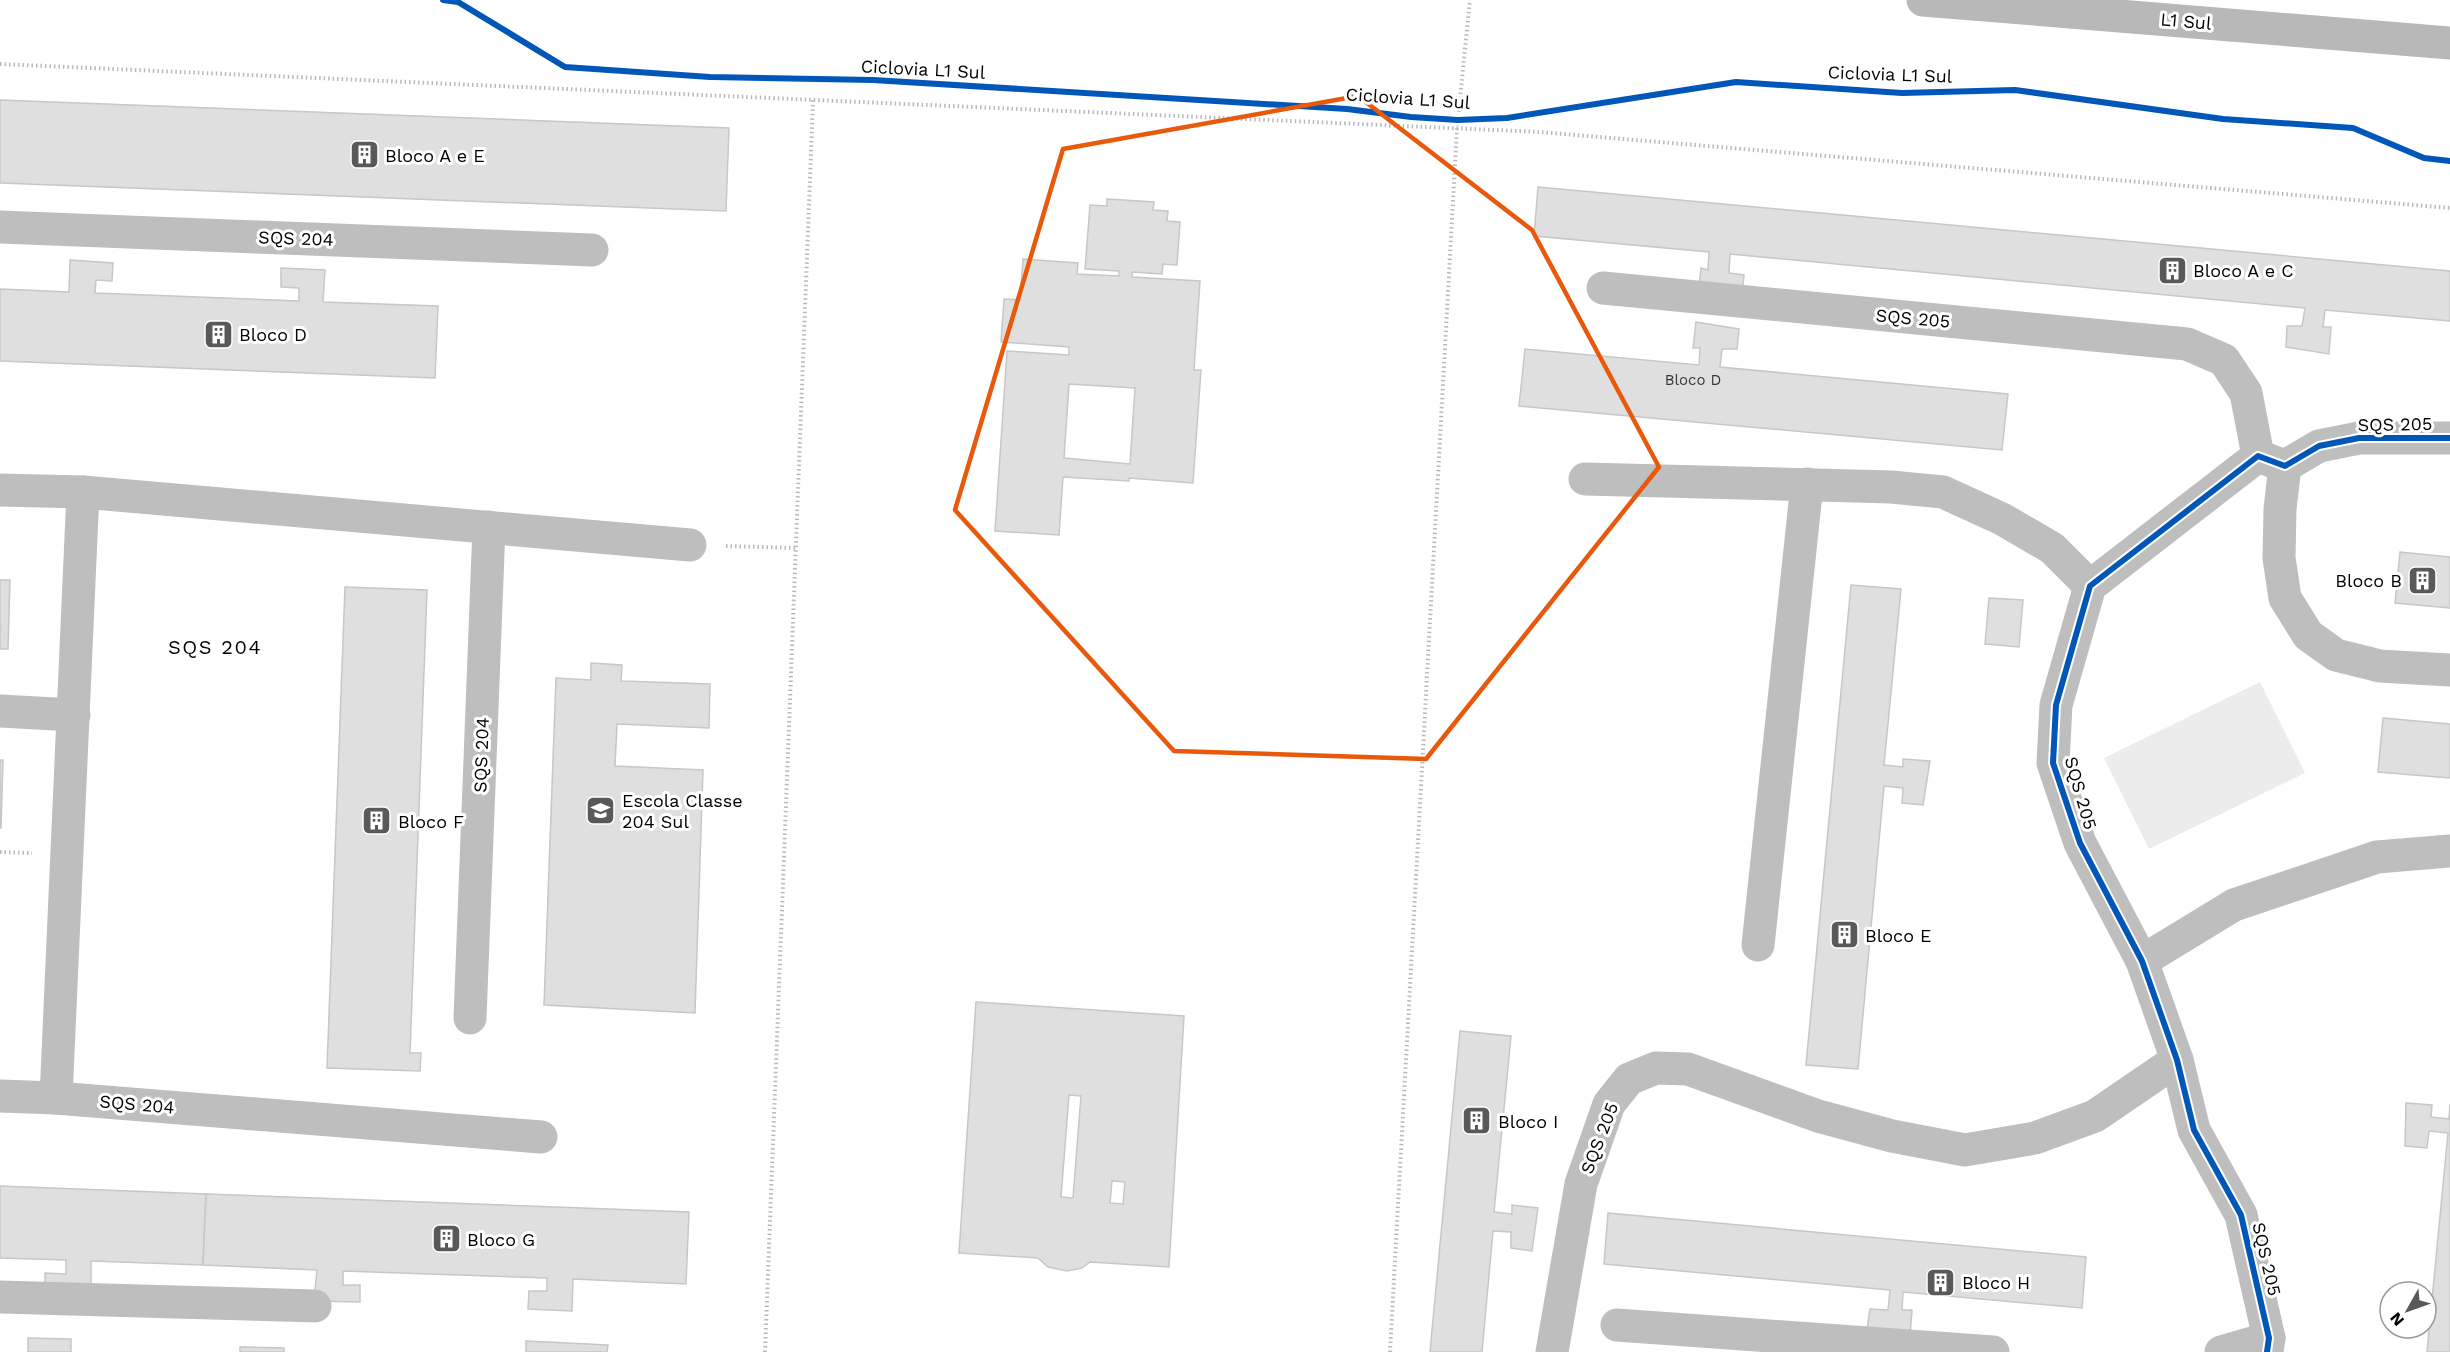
<svg xmlns="http://www.w3.org/2000/svg" width="2450" height="1352" font-family="'Work Sans',sans-serif">
<style>
.green{fill:#ececec}
.building{fill:#dfdfdf;stroke:#c7c7c7;stroke-width:1.5;fill-rule:evenodd}
.lines{fill:none;stroke-linecap:round;stroke-linejoin:round}
.path{stroke:#b9b9b9;stroke-width:4;stroke-dasharray:1.5 3;stroke-linecap:butt}
.street{stroke:#bebebe;stroke-width:33}
.secondary{stroke:#b8b8b8;stroke-width:33}
.cycleway-casing{stroke:#fff;stroke-width:10}
.cycleway{stroke:#0057b8;stroke-width:6}
.marked{fill:none;stroke:#e8590c;stroke-width:4.5;stroke-linejoin:round}
.labels{text-anchor:middle;dominant-baseline:central;stroke-width:6;stroke-linejoin:round;paint-order:stroke}
.number-label{font-size:15px;fill:#383838}
.street-label{font-size:18px;fill:#000;stroke:#fff}
.poi-label{font-size:18px;fill:#000;stroke:#fff;text-anchor:start}
.neighbourhood-label{font-size:20px;letter-spacing:1.5px;fill:#000;stroke:#fff}
</style>
<rect width="100%" height="100%" fill="#fff"/>
<polygon class="green" points="2260,682 2305,773 2149,849 2104,758"/>
<g class="building">
<polygon points="0,100 729,128 726,211 0,183"/>
<polygon points="1538,187 2450,271 2450,321 2325,310 2323,327 2331,327 2329,354 2286,347 2287,326 2302,326 2305,308 1730,254 1729,273 1744,275 1742,297 1698,296 1701,268 1708,270 1709,252 1534,236"/>
<path d="M1107 199 1154 202 1153 210 1168 211 1167 221 1180 222 1177 265 1163 264 1162 274 1132 272V277L1200 281 1194 370H1201L1193 483 1129 478V481L1063 477 1059 535 995 531 1007 351 1069 355V347L1001 342 1004 299 1020 300 1023 259 1078 263 1077 274 1119 276V271L1085 269 1090 205 1107 206ZM1069 384 1135 388 1130 464 1064 458Z"/>
<polygon points="70,260 113,263 112,281 96,280 95,293 299,301 299,288 281,287 281,268 325,270 323,302 438,306 435,378 0,361 0,289 69,292"/>
<polygon points="1696,322 1739,329 1737,349 1722,349 1720,367 2008,394 2002,450 1519,406 1525,349 1699,365 1700,348 1693,348"/>
<polygon points="2400,552 2450,557 2450,608 2395,603"/>
<polygon points="0,580 10,580 8,649 0,649"/>
<polygon points="1851,585 1901,589 1884,765 1903,767 1903,759 1930,761 1923,805 1902,803 1903,788 1884,786 1858,1069 1806,1065"/>
<polygon points="345,587 427,590 410,1053 421,1053 420,1071 327,1068"/>
<polygon points="1989,598 2023,600 2019,647 1985,644"/>
<polygon points="591,663 622,665 621,681 710,684 709,728 617,724 615,766 703,770 695,1013 544,1005 556,678 591,680"/>
<polygon points="2383,718 2450,724 2450,778 2378,772"/>
<polygon points="0,760 3,760 1,828 0,828"/>
<path d="M976 1002 1184 1016 1169 1267 1090 1262 1082 1268 1067 1271 1048 1267 1038 1258 959 1253ZM1069 1095 1081 1096 1073 1198 1061 1197ZM1112 1181 1125 1182 1123 1204 1110 1203Z"/>
<polygon points="1460,1031 1511,1036 1494,1212 1512,1214 1512,1205 1538,1208 1532,1251 1511,1248 1511,1232 1493,1231 1482,1352 1430,1352"/>
<polygon points="2406,1103 2432,1105 2431,1117 2449,1119 2450,1104 2450,1352 2427,1352 2448,1133 2429,1131 2427,1148 2405,1146"/>
<polygon points="0,1186 206,1194 203,1265 91,1261 91,1293 45,1292 45,1273 66,1274 66,1260 0,1258"/>
<polygon points="206,1194 689,1212 686,1284 573,1279 572,1311 528,1309 529,1291 547,1291 547,1278 343,1271 343,1285 360,1285 360,1302 314,1301 317,1270 203,1265"/>
<polygon points="1608,1213 2086,1257 2082,1308 1903,1292 1902,1310 1912,1310 1910,1336 1867,1329 1870,1309 1888,1310 1890,1290 1604,1264"/>
<polygon points="28,1338 71,1339 71,1352 28,1352"/>
<polygon points="526,1341 608,1345 607,1352 526,1352"/>
<polygon points="240,1347 284,1348 284,1352 240,1352"/>
</g>
<g class="lines">
<g class="path">
<polyline points="0,64 1540,132 2450,208"/>
<polyline points="726,546 795,548"/>
<polyline points="0,852 32,853"/>
<polyline points="765,1352 813,100"/>
<polyline points="1390,1352 1457,128 1470,0"/>
</g>
<g class="street">
<polyline points="0,227 592,250"/>
<polyline points="1603,288 2187,344 2224,360 2246,393 2258,456"/>
<polyline points="2285,466 2280,509 2279,558 2285,598 2308,635 2336,655 2380,666 2450,670"/>
<polyline points="1585,479 1891,487 1943,492 2002,519 2052,548 2090,586"/>
<polyline points="0,490 83,492 56,1098 0,1096"/>
<polyline points="83,492 690,545"/>
<polyline points="0,711 74,715"/>
<polyline points="1758,945 1807,484"/>
<polyline points="2142,961 2234,905 2377,857 2450,851"/>
<polyline points="470,1018 489,527"/>
<polyline points="56,1098 541,1137"/>
<polyline points="0,1297 315,1306"/>
<polyline points="1617,1325 1993,1352"/>
<polyline points="1552,1352 1581,1184 1609,1104 1629,1079 1656,1068 1688,1069 1818,1116 1892,1136 1965,1150 2035,1138 2095,1116 2177,1060"/>
<polyline points="2221,1352 2269,1338"/>
<polyline points="2267,1352 2269,1338 2241,1215 2194,1130 2177,1060 2142,961 2080,843 2053,763 2056,705 2090,586 2258,456 2285,466 2319,446 2359,438 2450,438"/>
</g>
<polyline class="secondary" points="1923,0 2450,43"/>
<defs>
<g id="cycleway">
<polyline points="443,0 458,2 565,67 710,77 873,80 1347,109 1411,117 1458,120 1507,118 1736,82 1902,93 2015,90 2223,119 2353,128 2424,158 2450,161"/>
<polyline points="2267,1352 2269,1338 2241,1215 2194,1130 2177,1060 2142,961 2080,843 2053,763 2056,705 2090,586 2258,456 2285,466 2319,446 2359,438 2450,438"/>
</g>
</defs>
<use href="#cycleway" class="cycleway-casing"/>
<use href="#cycleway" class="cycleway"/>
</g>
<path class="marked" d="M1358 96 1532 230 1659 467 1426 759 1174 751 955 510 1063 149Z"/>
<defs>
<symbol id="building-square" viewBox="-11 -11 22 22"><rect x="-9" y="-9" width="18" height="18" rx="4" fill="#595959" stroke="#fff"/><path d="M-4-6H4V6H1V3H-1V6H-4ZM-2.5-4.3h1.7v1.8h-1.7ZM.8-4.3h1.7v1.8H.8ZM-2.5-1h1.7V.8h-1.7ZM.8-1h1.7V.8H.8Z" fill="#fff"/></symbol>
<symbol id="school-square" viewBox="-11 -11 22 22"><rect x="-9" y="-9" width="18" height="18" rx="4" fill="#595959" stroke="#fff"/><path d="M0-5L7-2L0 1L-7-2ZM-4 1L0 2.5L4 1V4Q0 6-4 4Z" fill="#fff"/></symbol>
</defs>
<g fill-rule="evenodd">
<use href="#building-square" x="348" y="138" width="33" height="33"/>
<use href="#building-square" x="2156" y="254" width="33" height="33"/>
<use href="#building-square" x="202" y="318" width="33" height="33"/>
<use href="#building-square" x="2406" y="564" width="33" height="33"/>
<use href="#school-square" x="584" y="794" width="33" height="33"/>
<use href="#building-square" x="360" y="804" width="33" height="33"/>
<use href="#building-square" x="1828" y="918" width="33" height="33"/>
<use href="#building-square" x="1460" y="1104" width="33" height="33"/>
<use href="#building-square" x="430" y="1222" width="33" height="33"/>
<use href="#building-square" x="1924" y="1266" width="33" height="33"/>
</g>
<g class="labels">
<g class="number-label">
<text x="1693" y="380">Bloco D</text>
</g>
<g class="street-label">
<text transform="translate(2186 21) rotate(5)">L1 Sul</text>
<text transform="translate(923 69) rotate(3)">Ciclovia L1 Sul</text>
<text transform="translate(1890 74) rotate(2)">Ciclovia L1 Sul</text>
<text transform="translate(1408 98) rotate(4)">Ciclovia L1 Sul</text>
<text transform="translate(296 238) rotate(2)">SQS 204</text>
<text transform="translate(1913 318) rotate(5)">SQS 205</text>
<text transform="translate(2395 424) rotate(-1)">SQS 205</text>
<text transform="translate(481 755) rotate(-88)">SQS 204</text>
<text transform="translate(2081 793) rotate(74)">SQS 205</text>
<text transform="translate(137 1104) rotate(5)">SQS 204</text>
<text transform="translate(1599 1138) rotate(-69)">SQS 205</text>
<text transform="translate(2267 1259) rotate(77)">SQS 205</text>
</g>
<g class="poi-label">
<text x="385" y="155">Bloco A e E</text>
<text x="2193" y="270">Bloco A e C</text>
<text x="239" y="334">Bloco D</text>
<text x="2402" y="580" text-anchor="end">Bloco B</text>
<text x="622" y="800">Escola Classe<tspan x="622" dy="21">204 Sul</tspan></text>
<text x="398" y="821">Bloco F</text>
<text x="1865" y="935">Bloco E</text>
<text x="1498" y="1121">Bloco I</text>
<text x="467" y="1239">Bloco G</text>
<text x="1962" y="1282">Bloco H</text>
</g>
<g class="neighbourhood-label">
<text x="215" y="647">SQS 204</text>
</g>
</g>
<g transform="translate(2408 1310) rotate(230)"><circle r="28" fill="#ffffff" stroke="#999999" stroke-width="1.5"/>
<path d="M0-4.5L10 22L0 15L-10 22Z" fill="#595959"/>
<text y="-9" font-size="16" font-weight="bold" text-anchor="middle" fill="#000000">N</text>
</g>
</svg>
